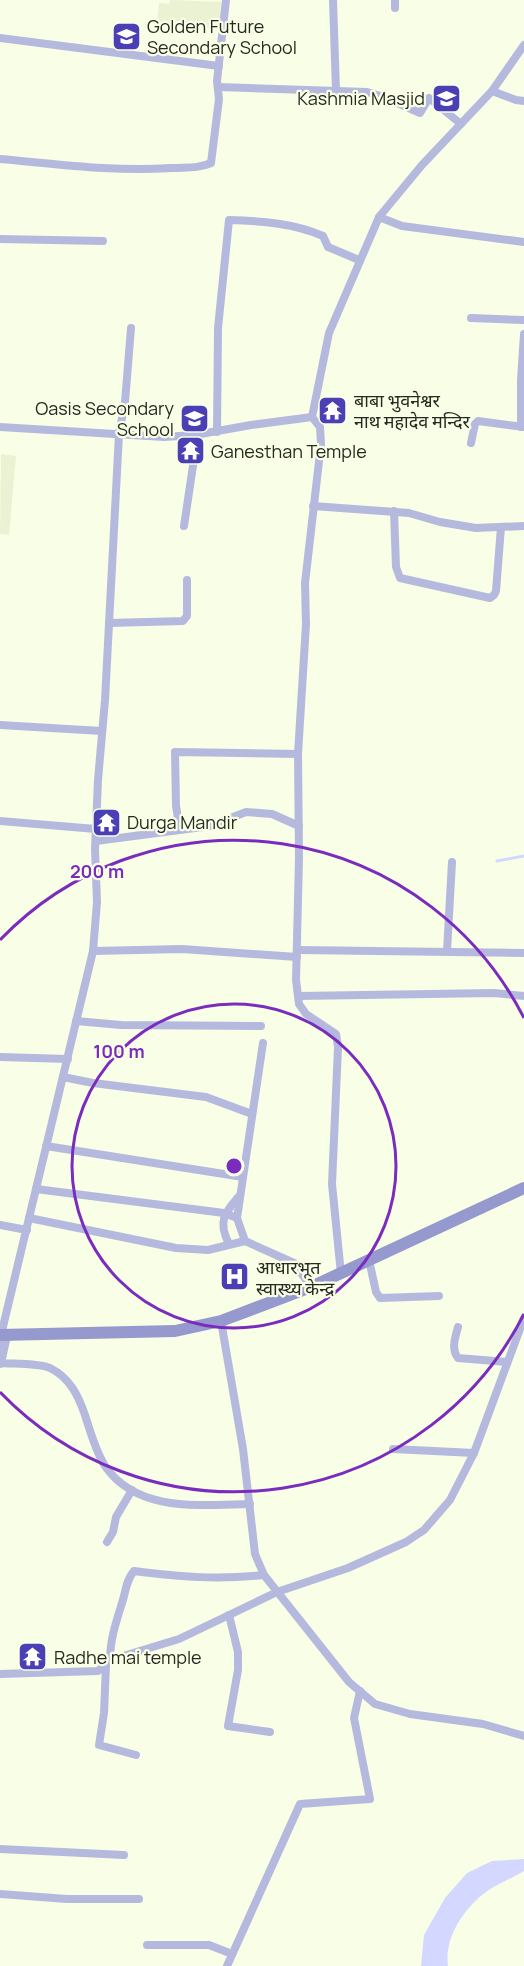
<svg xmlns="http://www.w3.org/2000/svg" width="524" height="1966" font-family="Manrope,'Noto Sans Devanagari',sans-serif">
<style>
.built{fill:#ebf2d3}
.water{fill:#d4d7ff}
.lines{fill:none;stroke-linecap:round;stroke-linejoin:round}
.stream{stroke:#d4d7ff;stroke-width:3}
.minor{stroke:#b6b9de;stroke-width:8}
.tertiary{stroke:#b6b9de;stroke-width:10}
.secondary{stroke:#9599ce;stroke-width:12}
.ring{fill:none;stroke:#7b2cbf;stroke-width:3}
.labels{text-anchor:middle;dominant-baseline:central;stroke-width:4.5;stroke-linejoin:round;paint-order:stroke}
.poi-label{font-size:18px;fill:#272920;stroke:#f9fee6;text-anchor:start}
.centre{fill:#7b2cbf;stroke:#f9fee6;stroke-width:3}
.ring-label{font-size:18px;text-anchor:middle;font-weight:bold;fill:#7b2cbf;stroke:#f9fee6;stroke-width:4.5;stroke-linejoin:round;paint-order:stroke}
</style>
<rect width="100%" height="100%" fill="#f9fee6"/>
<g class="built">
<polygon points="170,0 221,2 220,28 157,24 159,3 169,4"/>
<polygon points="1,454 16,456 9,535 0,534"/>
</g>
<path class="water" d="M524 1859V1871C511 1879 494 1885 482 1895 462 1911 444 1940 448 1966H421L424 1935 445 1898 467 1873 492 1861Z"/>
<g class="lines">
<polyline class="stream" points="497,861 524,856"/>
<g class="minor">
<polyline points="333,0 336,91"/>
<polyline points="395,0 395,8"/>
<polyline points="0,38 219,66"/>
<polyline points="219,87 367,92 384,97 420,113 429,98 461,124"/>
<polyline points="492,91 516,100 524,101"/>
<path d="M0 159C57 164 114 172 171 168 185 167 198 169 211 163L219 99 217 81 226 0"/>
<polyline points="379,217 402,226 524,242"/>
<polyline points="0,239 103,241"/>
<polyline points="471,318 524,320"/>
<polyline points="0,427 164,437 195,435 251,425 312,417"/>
<polyline points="521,427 521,380 524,334"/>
<path d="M217 432 218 328 229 220C261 221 293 223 323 236L328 247 359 260"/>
<polyline points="471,443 475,424 478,421 524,427"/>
<polyline points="313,506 409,513 440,522 476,528 524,526"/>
<polyline points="394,511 396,567 400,578 490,598 494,595 496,591 501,527"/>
<polyline points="184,526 194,459 195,435"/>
<polyline points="109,623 183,621 187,616 187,580"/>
<polyline points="0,725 102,731"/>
<polyline points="0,821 96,829"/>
<polyline points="180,830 176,806 175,752 298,754"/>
<polyline points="96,841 210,826 246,812 272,814 299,826"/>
<polyline points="298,950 524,953"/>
<polyline points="93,951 182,949 297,957"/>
<polyline points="447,951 452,862"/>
<polyline points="298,996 494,993 524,996"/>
<polyline points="76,1021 121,1025 261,1026"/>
<polyline points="0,1057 68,1059"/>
<polyline points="63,1077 93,1083 206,1097 252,1114"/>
<polyline points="46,1146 243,1177"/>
<polyline points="36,1189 224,1213 237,1218"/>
<polyline points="29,1218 176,1248 208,1250 245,1241 294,1263 311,1287"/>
<polyline points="0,1225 27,1230"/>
<polyline points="245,1241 237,1218 263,1043"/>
<path d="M229 1244C217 1221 225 1213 240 1195"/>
<polyline points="369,1260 376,1292 380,1298 439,1296"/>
<polyline points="341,1274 332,1184 338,1047 336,1034 306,1014 299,1004 296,980 299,858 298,754 306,624 305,583 321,444 320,427 312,417 329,333 379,217 422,165 492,91 524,45"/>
<polyline points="221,1321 243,1449 255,1554 264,1575 349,1682 375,1704 410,1714 483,1724 524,1736"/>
<path d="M458 1327C455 1338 451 1349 458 1358L507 1362"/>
<polyline points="1,1335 93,951 97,902 95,849 98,780 105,700 119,434 125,402 131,328"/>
<path d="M0 1363C13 1364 39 1363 50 1368 70 1378 78 1395 85 1415 90 1431 96 1452 105 1466 137 1513 201 1505 250 1504"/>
<polyline points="393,1449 474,1453"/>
<polyline points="107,1542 113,1532 116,1517 132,1490"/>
<polyline points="229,1615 238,1652 238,1670 228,1726 270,1732"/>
<path d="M110 1660C110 1640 116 1622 122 1603 126 1591 126 1580 134 1571 181 1577 217 1580 264 1575"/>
<polyline points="106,1665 104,1713 99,1745 136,1755"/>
<polyline points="0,1674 98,1671 110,1660 179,1639 277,1592 348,1568 406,1542 424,1530 450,1500 474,1453 524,1318"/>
<polyline points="0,1849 124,1855"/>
<polyline points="0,1894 67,1899 139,1899"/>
<polyline points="147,1945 209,1945 232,1954"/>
<polyline points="227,1966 300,1804 370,1799 354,1718 360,1691"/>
</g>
<polyline class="tertiary" points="0,1363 6,1336"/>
<polyline class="secondary" points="0,1335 175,1331 221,1321 311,1287 524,1188"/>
</g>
<g class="ring">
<circle cx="234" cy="1166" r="162"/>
<path d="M524 1314A325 325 0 0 1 0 1392M0 940A325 325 0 0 1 524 1018"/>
</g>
<defs>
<symbol id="school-square" viewBox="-11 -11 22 22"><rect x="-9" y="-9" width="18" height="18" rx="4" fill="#4b3fb5" stroke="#f9fee6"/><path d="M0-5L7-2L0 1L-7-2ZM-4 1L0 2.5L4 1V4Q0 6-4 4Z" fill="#fff"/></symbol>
<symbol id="temple-square" viewBox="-11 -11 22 22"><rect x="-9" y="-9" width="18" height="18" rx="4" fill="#4b3fb5" stroke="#f9fee6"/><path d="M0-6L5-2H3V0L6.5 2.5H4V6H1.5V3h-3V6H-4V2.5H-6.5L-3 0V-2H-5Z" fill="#fff"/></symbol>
<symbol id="hospital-square" viewBox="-11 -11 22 22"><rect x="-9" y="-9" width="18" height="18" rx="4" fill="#4b3fb5" stroke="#f9fee6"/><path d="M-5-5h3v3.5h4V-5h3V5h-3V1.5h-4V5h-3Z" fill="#fff"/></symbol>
</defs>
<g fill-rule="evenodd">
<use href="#school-square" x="110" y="20" width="33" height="33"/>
<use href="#school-square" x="430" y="82" width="33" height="33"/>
<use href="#temple-square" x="316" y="394" width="33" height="33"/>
<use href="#school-square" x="178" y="402" width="33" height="33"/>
<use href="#temple-square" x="174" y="434" width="33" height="33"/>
<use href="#temple-square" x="90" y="806" width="33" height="33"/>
<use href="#hospital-square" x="218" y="1260" width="33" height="33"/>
<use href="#temple-square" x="16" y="1640" width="33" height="33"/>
</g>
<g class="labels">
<g class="poi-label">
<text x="147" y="26">Golden Future<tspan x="147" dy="21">Secondary School</tspan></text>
<text x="425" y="98" text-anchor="end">Kashmia Masjid</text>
<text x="354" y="400">बाबा भुवनेश्वर<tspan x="354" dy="21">नाथ महादेव मन्दिर</tspan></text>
<text x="174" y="408" text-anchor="end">Oasis Secondary<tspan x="174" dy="21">School</tspan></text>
<text x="211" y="451">Ganesthan Temple</text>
<text x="127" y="822">Durga Mandir</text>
<text x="256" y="1267">आधारभूत<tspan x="256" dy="21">स्वास्थ्य केन्द्र</tspan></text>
<text x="54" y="1657">Radhe mai temple</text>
</g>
</g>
<circle cx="234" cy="1166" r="9" class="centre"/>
<g class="ring-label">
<text x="97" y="878">200 m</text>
<text x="119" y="1058">100 m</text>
</g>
</svg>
